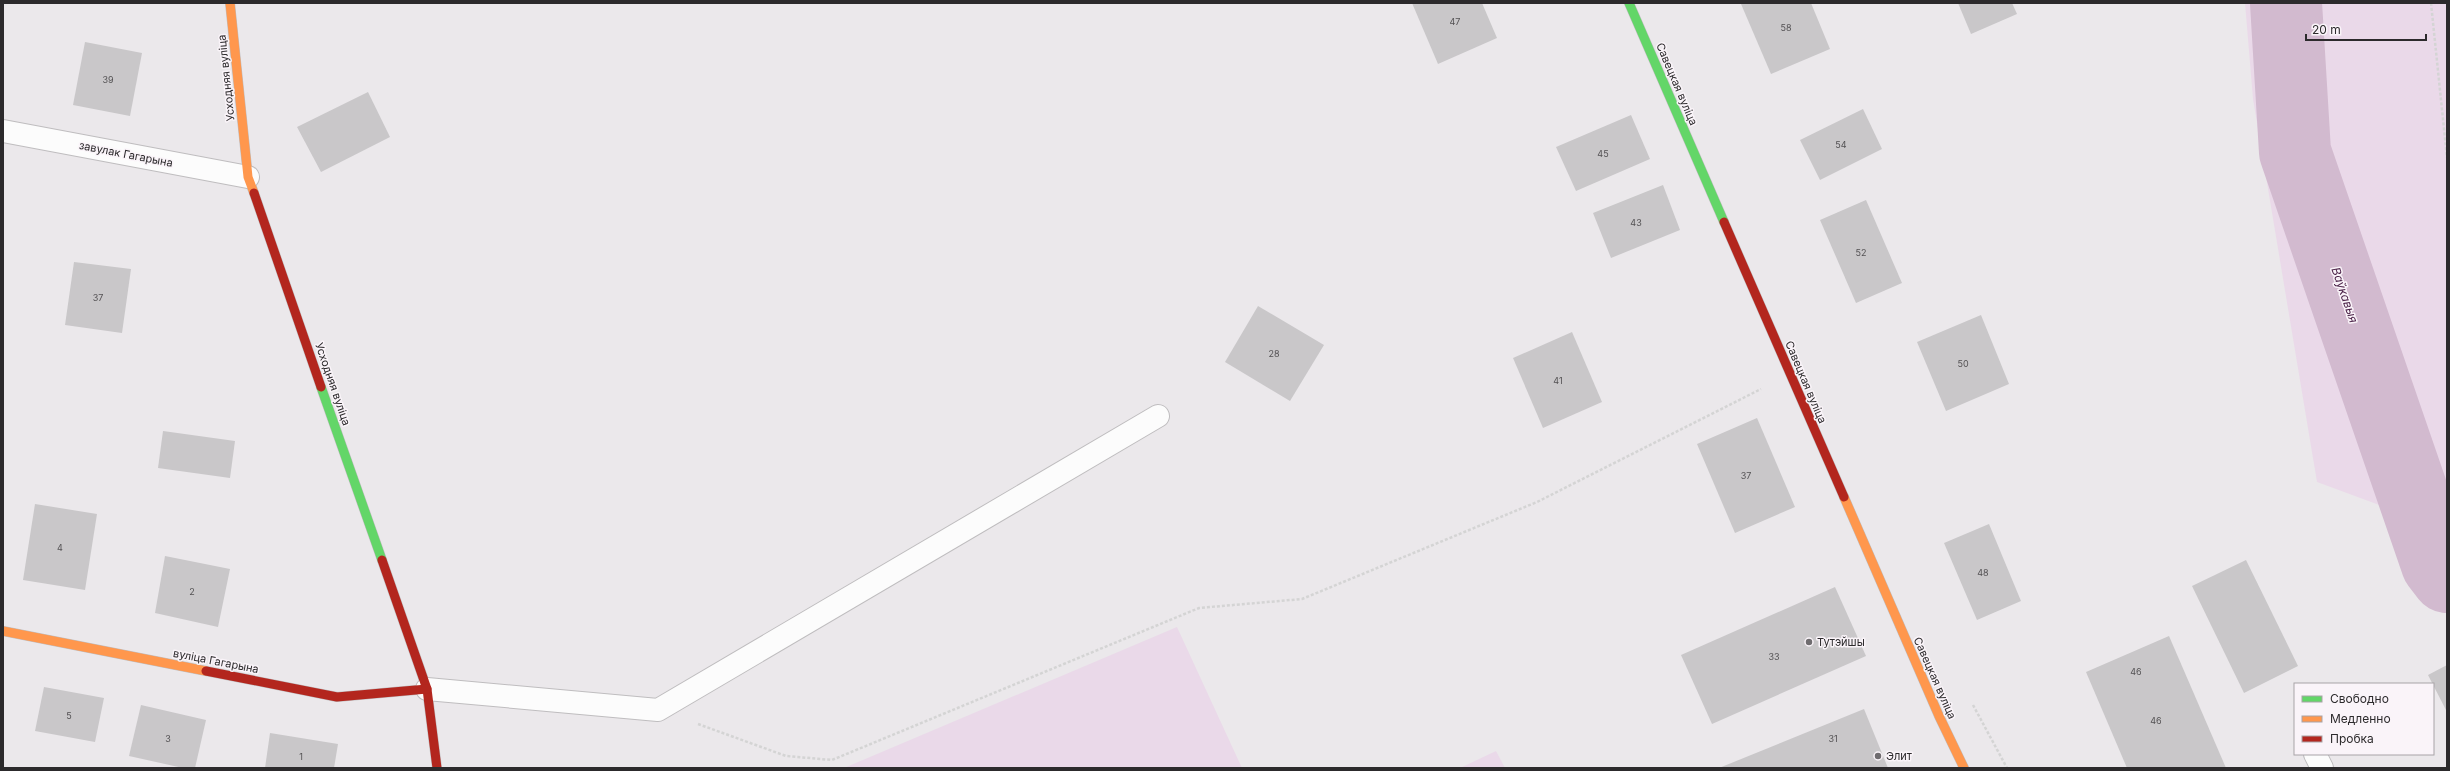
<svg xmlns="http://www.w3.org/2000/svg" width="2450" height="771" font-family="Inter,sans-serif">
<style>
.green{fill:#ead9e9}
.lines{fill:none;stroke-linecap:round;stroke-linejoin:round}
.river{stroke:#d2bacf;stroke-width:72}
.building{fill:#c9c7c9}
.lane-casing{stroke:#bfbdbf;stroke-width:24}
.street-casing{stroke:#bfbdbf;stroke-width:24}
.fast-casing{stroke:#bfbdbf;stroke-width:10}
.slow-casing{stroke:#bfbdbf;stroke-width:10}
.jam-casing{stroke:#bfbdbf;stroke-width:10}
.path{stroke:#d4d4d4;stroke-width:2.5;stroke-dasharray:3 2;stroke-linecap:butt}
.lane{stroke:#fcfcfc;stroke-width:22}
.street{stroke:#fcfcfc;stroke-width:22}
.fast{stroke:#63d668;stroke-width:9}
.slow{stroke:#ff974d;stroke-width:9}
.jam{stroke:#b3261e;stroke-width:9}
.poi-dot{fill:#6f6c6f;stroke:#faf4f9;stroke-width:1.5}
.labels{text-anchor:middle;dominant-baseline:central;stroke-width:3;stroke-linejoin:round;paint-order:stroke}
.number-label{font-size:9px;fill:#535153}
.street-label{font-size:11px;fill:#2c2a2c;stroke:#faf4f9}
.poi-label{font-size:11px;fill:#2c2a2c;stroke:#faf4f9;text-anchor:start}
.water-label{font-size:12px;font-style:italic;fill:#4c2349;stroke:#faf4f9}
</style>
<rect width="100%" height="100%" fill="#ebe8eb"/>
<g class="green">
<polygon points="2245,3 2447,3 2447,530 2317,482 2253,99"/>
<polygon points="1177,627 1242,768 844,768"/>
<polygon points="1496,751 1505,768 1460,768"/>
</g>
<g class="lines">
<polyline class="river" points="2286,3 2295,152 2437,564 2447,577"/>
</g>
<g class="building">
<polygon points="1412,3 1482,3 1497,38 1438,64"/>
<polygon points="1745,3 1811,3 1830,49 1771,74 1741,4"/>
<polygon points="1958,3 2012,3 2017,14 1971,34"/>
<polygon points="85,42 142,53 130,116 73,105"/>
<polygon points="368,92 390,137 321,172 297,127"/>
<polygon points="1863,109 1882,149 1820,180 1800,140"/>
<polygon points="1631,115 1650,159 1576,191 1556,147"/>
<polygon points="1663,185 1680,230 1611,258 1593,213"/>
<polygon points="1866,200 1902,283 1856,303 1820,220"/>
<polygon points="74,262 131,269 122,333 65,325"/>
<polygon points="1258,306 1324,345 1290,401 1225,362"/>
<polygon points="1981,315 2009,384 1946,411 1917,342"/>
<polygon points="1572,332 1602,402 1543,428 1513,358"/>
<polygon points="1757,418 1795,507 1735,533 1697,444"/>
<polygon points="163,431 235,441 230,478 158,468"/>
<polygon points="35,504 97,514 85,590 23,580"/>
<polygon points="1989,524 2021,601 1977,620 1944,543"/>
<polygon points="165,556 230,569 218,627 155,613"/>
<polygon points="2246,560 2298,666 2244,693 2192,586"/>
<polygon points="1835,587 1866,656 1712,724 1681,655"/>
<polygon points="2169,636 2226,768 2127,768 2086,672"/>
<polygon points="2447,665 2447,712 2428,675"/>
<polygon points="44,687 104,698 95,742 35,731"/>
<polygon points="141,705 206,720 195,768 183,768 129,756"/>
<polygon points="1864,709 1888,768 1719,768"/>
<polygon points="270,733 338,744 334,768 265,768"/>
</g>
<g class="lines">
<defs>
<g id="lane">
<polyline points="427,689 658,710 1158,416"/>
<polyline points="2315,754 2322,768"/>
</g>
<polyline id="street" points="3,131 248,177"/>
<g id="fast">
<polyline points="1629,3 1724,222"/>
<polyline points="321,387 382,560"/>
</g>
<g id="slow">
<polyline points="230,3 248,177 254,193"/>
<polyline points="1844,497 1939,716 1964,768"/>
<polyline points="3,631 206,671"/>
</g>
<g id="jam">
<polyline points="254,193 321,387"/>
<polyline points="1724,222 1844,497"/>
<polyline points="382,560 427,689 437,768"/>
<polyline points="206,671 337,697 427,689"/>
</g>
</defs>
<use href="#lane" class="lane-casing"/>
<use href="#street" class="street-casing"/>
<use href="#fast" class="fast-casing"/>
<use href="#slow" class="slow-casing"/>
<use href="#jam" class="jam-casing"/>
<g class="path">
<polyline points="2431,3 2447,158"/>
<polyline points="1973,705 2007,768"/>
<polyline points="698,724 786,756 832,760 1199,608 1302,599 1537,502 1761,389"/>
</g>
<use href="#lane" class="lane"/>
<use href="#street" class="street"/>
<use href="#fast" class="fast"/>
<use href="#slow" class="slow"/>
<use href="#jam" class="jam"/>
</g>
<g class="poi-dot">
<circle cx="1809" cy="642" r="4"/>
<circle cx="1878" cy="756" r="4"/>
</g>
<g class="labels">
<g class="number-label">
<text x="1455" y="21">47</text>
<text x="1786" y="27">58</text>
<text x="108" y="79">39</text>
<text x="1841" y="144">54</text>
<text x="1603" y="153">45</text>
<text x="1636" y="222">43</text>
<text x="1861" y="252">52</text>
<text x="98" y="297">37</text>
<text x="1274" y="353">28</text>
<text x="1963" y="363">50</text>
<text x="1558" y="380">41</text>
<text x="1746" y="475">37</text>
<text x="60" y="547">4</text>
<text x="1983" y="572">48</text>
<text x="192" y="591">2</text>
<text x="1774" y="656">33</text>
<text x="2136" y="671">46</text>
<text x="69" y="715">5</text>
<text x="2156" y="720">46</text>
<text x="168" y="738">3</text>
<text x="1833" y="738">31</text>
<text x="301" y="756">1</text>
</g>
<g class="street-label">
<text transform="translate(226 78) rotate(-96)">Усходняя вуліца</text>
<text transform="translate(1677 84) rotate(67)">Савецкая вуліца</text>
<text transform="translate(126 154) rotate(11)">завулак Гагарына</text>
<text transform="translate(1806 382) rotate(67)">Савецкая вуліца</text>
<text transform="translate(333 384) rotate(71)">Усходняя вуліца</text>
<text transform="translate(216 661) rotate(11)">вуліца Гагарына</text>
<text transform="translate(1935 678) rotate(66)">Савецкая вуліца</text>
</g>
<g class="poi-label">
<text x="1817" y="642">Тутэйшы</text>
<text x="1886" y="756">Элит</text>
</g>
<g class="water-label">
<text transform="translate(2345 295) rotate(71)">Ваўкавыя</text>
</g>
</g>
<rect width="2450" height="771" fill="none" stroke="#2c2a2c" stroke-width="8"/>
<rect x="2294" y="683" width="140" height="72" fill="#faf4f9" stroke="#a8a3a7"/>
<rect x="2302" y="696" width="20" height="6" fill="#63d668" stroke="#a8a3a7"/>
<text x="2330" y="703" font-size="12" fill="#2c2a2c">Свободно</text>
<rect x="2302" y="716" width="20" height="6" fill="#ff974d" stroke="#a8a3a7"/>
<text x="2330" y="723" font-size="12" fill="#2c2a2c">Медленно</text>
<rect x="2302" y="736" width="20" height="6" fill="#b3261e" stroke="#a8a3a7"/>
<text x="2330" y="743" font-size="12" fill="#2c2a2c">Пробка</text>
<path d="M2306 34v6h120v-6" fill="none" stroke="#2c2a2c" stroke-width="2"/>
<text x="2312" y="34" font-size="12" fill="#2c2a2c" stroke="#faf4f9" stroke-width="3" paint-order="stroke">20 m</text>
</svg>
